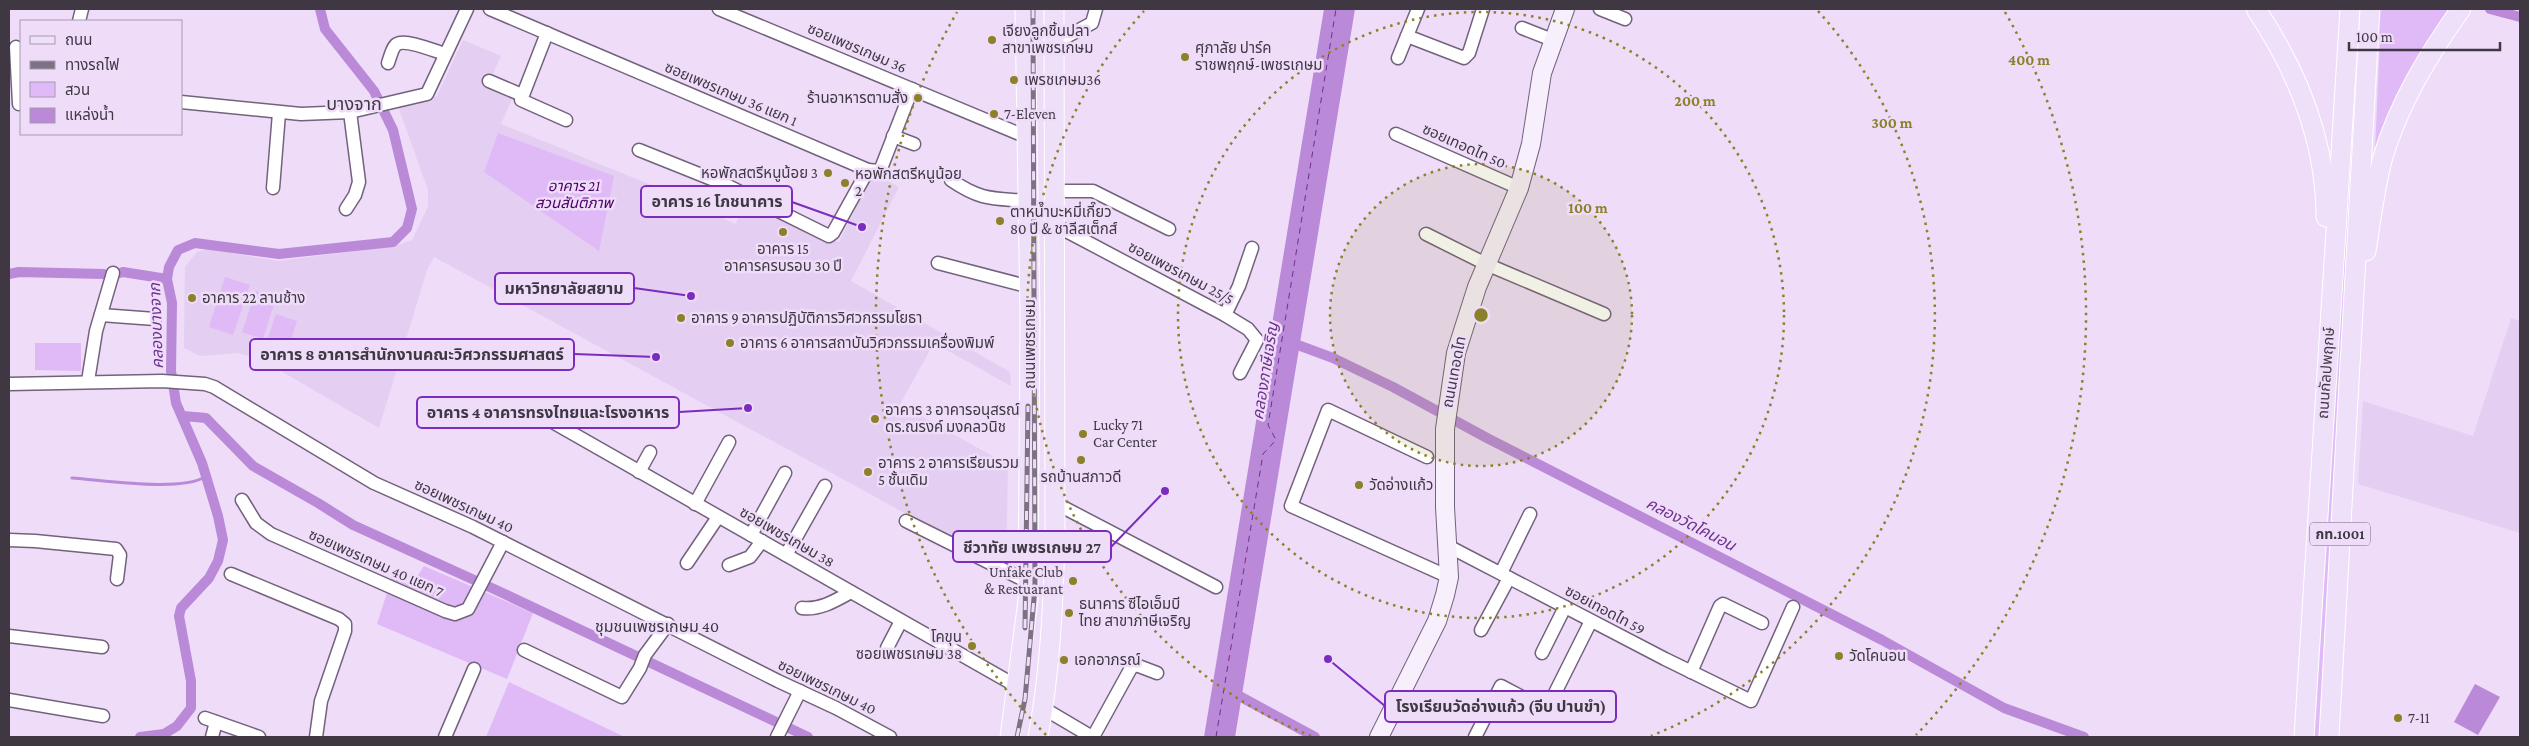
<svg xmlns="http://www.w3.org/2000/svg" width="2529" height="746" font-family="'Crimson Pro','Noto Sans Thai',serif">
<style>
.built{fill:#e4cef2}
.green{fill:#dfbaf7}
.water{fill:#ba89d8}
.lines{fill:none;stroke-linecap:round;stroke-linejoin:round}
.stream{stroke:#ba89d8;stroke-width:3}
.canal{stroke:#ba89d8;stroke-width:10}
.ferry{stroke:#6e318e;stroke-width:1;stroke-dasharray:6 5;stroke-linecap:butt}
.street-casing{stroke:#72627c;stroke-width:15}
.secondary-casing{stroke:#72627c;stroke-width:20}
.primary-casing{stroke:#fff;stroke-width:21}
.street{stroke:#fff;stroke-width:12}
.secondary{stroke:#f7effc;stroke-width:18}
.primary{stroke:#efe0fa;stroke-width:19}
.rail-casing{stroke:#7d7283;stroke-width:5}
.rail{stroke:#eedcf9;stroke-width:3;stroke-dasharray:9;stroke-linecap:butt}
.ring{fill:none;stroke:#8c8128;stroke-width:2.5;stroke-dasharray:2.5 5}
.poi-dot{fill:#8c8128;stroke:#eedcf9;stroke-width:2}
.labels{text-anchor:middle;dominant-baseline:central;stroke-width:5;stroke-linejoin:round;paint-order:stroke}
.shield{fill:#eedcf9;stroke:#74697a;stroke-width:1}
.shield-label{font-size:14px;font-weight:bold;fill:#3f3843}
.poi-label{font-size:15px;fill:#3f3843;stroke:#eedcf9;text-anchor:start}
.street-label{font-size:15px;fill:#3f3843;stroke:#eedcf9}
.park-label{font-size:15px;font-style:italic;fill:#490165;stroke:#eedcf9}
.water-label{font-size:16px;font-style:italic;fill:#6e318e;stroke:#eedcf9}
.neighbourhood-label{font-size:16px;fill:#3f3843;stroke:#eedcf9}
.quarter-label{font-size:18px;fill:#3f3843;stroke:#eedcf9}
.centre{fill:#8c8128;stroke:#eedcf9;stroke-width:2.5}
.ring-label{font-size:15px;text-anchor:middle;font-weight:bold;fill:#8c8128;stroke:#eedcf9;stroke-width:5;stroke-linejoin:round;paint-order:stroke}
.leader{fill:none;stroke:#7b2cbf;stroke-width:2}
.callout-dot{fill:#7b2cbf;stroke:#eedcf9;stroke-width:2}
.callout{fill:#eedcf9;stroke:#7b2cbf;stroke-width:2}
.callout-label{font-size:16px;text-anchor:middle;font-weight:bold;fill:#3f3843}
</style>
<rect width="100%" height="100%" fill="#eedcf9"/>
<g class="built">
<polygon points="463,40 501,56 490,80 516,90 501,124 683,198 735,224 751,196 839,242 873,173 899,187 851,281 1010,372 1011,386 934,343 900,404 1008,465 1006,568 434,257 427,270 379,428 260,359 238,353 200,356 184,348 185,267 197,252 208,249 278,261 395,246 412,240 428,207 428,190 398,106 437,96"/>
<polygon points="2511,318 2520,321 2520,533 2358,484 2363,401 2473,436"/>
</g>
<g class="green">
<polygon points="2357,9 2365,9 2320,737 2314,737"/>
<polygon points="2368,9 2462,9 2374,174 2380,38"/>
<polygon points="498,133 614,176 599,251 484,172"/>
<polygon points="225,277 250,285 233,335 209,327"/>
<polygon points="256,291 276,298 263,339 242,332"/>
<polygon points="276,314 297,321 286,355 265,348"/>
<polygon points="35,343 81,343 81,371 35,370"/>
<polygon points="424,566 533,613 507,679 377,624 392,577 411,586"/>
<polygon points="509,682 625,737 486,737"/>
</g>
<g class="water">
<polygon points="1324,9 1355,9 1235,737 1204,737"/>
<polygon points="2475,684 2500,697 2478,735 2454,722"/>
</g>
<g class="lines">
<path class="stream" d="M72 478C104 480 179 492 205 477"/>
<g class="canal">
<polyline points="2490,9 2520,17"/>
<polyline points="9,274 19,272 104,274"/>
<polyline points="116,274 123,272 167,279"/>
<polyline points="1287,341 1333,358 1393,387 1487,438 1882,640 2004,708 2084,737"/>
<polyline points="183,416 206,418 253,466 318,503 353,525 494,589 808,737"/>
<polyline points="1230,691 1315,737"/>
<polyline points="140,737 164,734 177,726 191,708 191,681 179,616 181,608 209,578 218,561 223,540 218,516 202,463 176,403 171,371 172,303 167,279 169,267 178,250 195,243 279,254 393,242 407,228 412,209 393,130 374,91 325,29 320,9"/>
</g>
<polyline class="ferry" points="1216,737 1263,454 1276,440 1268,425 1336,9"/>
<defs>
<g id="street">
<polyline points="490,9 868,170 880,171 912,89"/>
<polyline points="719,9 1027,137"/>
<polyline points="1600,9 1625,19"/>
<polyline points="79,21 82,9"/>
<polyline points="1522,28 1555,41"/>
<polyline points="547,33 521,100 566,120"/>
<polyline points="1407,36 1464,58 1469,53 1483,9"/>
<polyline points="1053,44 1092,23 1096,9"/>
<polyline points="16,47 19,104"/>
<polyline points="1398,58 1418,9"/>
<path d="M388 63C390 58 392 47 397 44 406 39 435 51 445 54"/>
<polyline points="489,81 522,95"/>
<polyline points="181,102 301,114 350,112 427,94 467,9"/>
<polyline points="1396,134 1519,188"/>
<polyline points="893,136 914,144"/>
<polyline points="639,150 724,184 829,236 833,233 868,170"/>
<path d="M951 180C982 201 992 198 1028 201"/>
<polyline points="273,188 279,113"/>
<polyline points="1053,191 1093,191 1169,229"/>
<polyline points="346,209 355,195 359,182 350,112"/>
<polyline points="1053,224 1225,315 1248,329 1257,340 1240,373"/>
<polyline points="1426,234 1486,264 1604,314"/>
<polyline points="938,263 1030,287"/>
<polyline points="101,315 155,319"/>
<polyline points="1225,315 1239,286 1252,248"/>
<polyline points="88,381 96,331 113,273"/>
<polyline points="9,384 162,381 205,384 214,387 374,483 473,527 778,681 836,708 890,737"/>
<polyline points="542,416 1018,687"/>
<polyline points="1427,457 1328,410 1291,506 1449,577"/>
<polyline points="639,472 650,452"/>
<polyline points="242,500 256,523 271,534 445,611 455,614 468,609 503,542"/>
<polyline points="1055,503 1216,587"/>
<polyline points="695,504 729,442"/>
<polyline points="906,521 1028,582"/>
<polyline points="751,535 785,473"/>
<polyline points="9,540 35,541 116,549 120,555 117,579"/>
<polyline points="1446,545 1665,659 1751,701 1793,607"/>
<polyline points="786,555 825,486"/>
<polyline points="687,563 718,517"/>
<polyline points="729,565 750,557 762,541"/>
<polyline points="1501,573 1530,514"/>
<polyline points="231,574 339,619 345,624 345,631 321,701 316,737"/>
<path d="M802 608C820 610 835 601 851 592"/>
<polyline points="1481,630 1509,578"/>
<polyline points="9,636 102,647"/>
<polyline points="887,648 901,621"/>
<polyline points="524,650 622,697 640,668 645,655 668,624"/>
<polyline points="1542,653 1565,607"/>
<polyline points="1691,672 1720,606 1723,604 1762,623"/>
<polyline points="9,700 103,716"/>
<polyline points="1043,708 1092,737"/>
<polyline points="205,718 259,737"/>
<polyline points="212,737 216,722"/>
<polyline points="445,737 474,669"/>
<polyline points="777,737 800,691"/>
<polyline points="1093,737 1131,668 1136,665 1157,673"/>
<polyline points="1475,737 1501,686 1543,708 1548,707 1591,621"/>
</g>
<polyline id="secondary" points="1379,737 1437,621 1445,595 1449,577 1445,507 1445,429 1456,353 1477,287 1519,188 1531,144 1542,73 1565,9"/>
<g id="primary">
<path d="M2256 9C2298 72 2326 140 2326 217"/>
<path d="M2366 251C2371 221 2375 185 2383 157 2399 103 2429 54 2461 9"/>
<polyline points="1010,737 1028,600 1030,317 1025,9"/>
<path d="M1038 737C1050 672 1053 608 1055 542L1054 9"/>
<polyline points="2304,737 2350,9"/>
<polyline points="2329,737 2370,9"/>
</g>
</defs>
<use href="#street" class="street-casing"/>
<use href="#secondary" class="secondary-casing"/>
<use href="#primary" class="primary-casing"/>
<use href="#street" class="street"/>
<use href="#secondary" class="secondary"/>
<use href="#primary" class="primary"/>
<defs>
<g id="rail">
<polyline points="1025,628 1028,406"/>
<polyline points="1017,737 1025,699 1035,587 1033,9"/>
</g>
</defs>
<use href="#rail" class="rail-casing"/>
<use href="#rail" class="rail"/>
</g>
<circle cx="1481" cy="315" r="151" fill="#8c8128" fill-opacity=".12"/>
<g class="ring">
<circle cx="1481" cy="315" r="151"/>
<circle cx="1481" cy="315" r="303"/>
<path d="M1311 736A454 454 0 0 1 1144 11M1818 11A454 454 0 0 1 1651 736"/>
<path d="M1046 735A605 605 0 0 1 957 12M2005 12A605 605 0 0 1 1916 735"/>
</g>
<g class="poi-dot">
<circle cx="992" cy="40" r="5"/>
<circle cx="1185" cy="57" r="5"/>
<circle cx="1014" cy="80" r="5"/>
<circle cx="918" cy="98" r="5"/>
<circle cx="994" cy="114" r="5"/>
<circle cx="828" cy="173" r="5"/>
<circle cx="845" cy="183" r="5"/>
<circle cx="1000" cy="221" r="5"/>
<circle cx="783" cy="232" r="5"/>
<circle cx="192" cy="298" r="5"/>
<circle cx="681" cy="318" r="5"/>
<circle cx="730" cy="343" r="5"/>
<circle cx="875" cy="419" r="5"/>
<circle cx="1083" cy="434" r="5"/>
<circle cx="1081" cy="460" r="5"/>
<circle cx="868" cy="472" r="5"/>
<circle cx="1359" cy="485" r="5"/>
<circle cx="1073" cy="581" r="5"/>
<circle cx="1069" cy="613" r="5"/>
<circle cx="972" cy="646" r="5"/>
<circle cx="1839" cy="656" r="5"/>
<circle cx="1064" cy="660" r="5"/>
<circle cx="2398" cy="718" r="5"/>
</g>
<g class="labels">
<rect class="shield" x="2310" y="522.5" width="60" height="23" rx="4"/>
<g class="shield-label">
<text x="2340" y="534">กท.1001</text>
</g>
<g class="poi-label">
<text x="1002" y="31">เจียงลูกชิ้นปลา<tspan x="1002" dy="17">สาขาเพชรเกษม</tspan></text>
<text x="1195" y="48">ศุภาลัย ปาร์ค<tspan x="1195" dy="17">ราชพฤกษ์-เพชรเกษม</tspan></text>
<text x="1024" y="80">เพรชเกษม36</text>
<text x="908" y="98" text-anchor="end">ร้านอาหารตามสั่ง</text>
<text x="1004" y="114">7-Eleven</text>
<text x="818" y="173" text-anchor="end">หอพักสตรีหนูน้อย 3</text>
<text x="855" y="174">หอพักสตรีหนูน้อย<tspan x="855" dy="17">2</tspan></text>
<text x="1010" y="212">ตาหน๊ำบะหมี่เกี๊ยว<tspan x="1010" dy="17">80 ปี &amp; ชาลีสเต็กส์</tspan></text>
<text x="783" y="249" text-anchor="middle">อาคาร 15<tspan x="783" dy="17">อาคารครบรอบ 30 ปี</tspan></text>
<text x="202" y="298">อาคาร 22 ลานช้าง</text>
<text x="691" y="318">อาคาร 9 อาคารปฏิบัติการวิศวกรรมโยธา</text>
<text x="740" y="343">อาคาร 6 อาคารสถาบันวิศวกรรมเครื่องพิมพ์</text>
<text x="885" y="410">อาคาร 3 อาคารอนุสรณ์<tspan x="885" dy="17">ดร.ณรงค์ มงคลวนิช</tspan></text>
<text x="1093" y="425">Lucky 71<tspan x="1093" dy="17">Car Center</tspan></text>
<text x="878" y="463">อาคาร 2 อาคารเรียนรวม<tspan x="878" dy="17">5 ชั้นเดิม</tspan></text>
<text x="1081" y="477" text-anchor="middle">รถบ้านสภาวดี</text>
<text x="1369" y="485">วัดอ่างแก้ว</text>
<text x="1063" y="572" text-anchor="end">Unfake Club<tspan x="1063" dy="17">&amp; Restuarant</tspan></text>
<text x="1079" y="604">ธนาคาร ซีไอเอ็มบี<tspan x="1079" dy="17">ไทย สาขาภาษีเจริญ</tspan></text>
<text x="962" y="637" text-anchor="end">โคขุน<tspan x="962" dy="17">ซอยเพชรเกษม 38</tspan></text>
<text x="1849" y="656">วัดโคนอน</text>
<text x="1074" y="660">เอกอาภรณ์</text>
<text x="2408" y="718">7-11</text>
</g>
<g class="street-label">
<text transform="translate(857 48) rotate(23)">ซอยเพชรเกษม 36</text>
<text transform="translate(731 94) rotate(23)">ซอยเพชรเกษม 36 แยก 1</text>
<text transform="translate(1464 146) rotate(24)">ซอยเทอดไท 50</text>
<text transform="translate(1181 273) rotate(28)">ซอยเพชรเกษม 25/5</text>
<text transform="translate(1030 344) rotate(-90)">ถนนเพชรเกษม</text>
<text transform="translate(1454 372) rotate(-79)">ถนนเทอดไท</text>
<text transform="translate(2326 373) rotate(-86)">ถนนกัลปพฤกษ์</text>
<text transform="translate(464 506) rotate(25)">ซอยเพชรเกษม 40</text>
<text transform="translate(787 537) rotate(30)">ซอยเพชรเกษม 38</text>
<text transform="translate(376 563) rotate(24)">ซอยเพชรเกษม 40 แยก 7</text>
<text transform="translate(1605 610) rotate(28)">ซอยเทอดไท 59</text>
<text transform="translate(827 687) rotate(26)">ซอยเพชรเกษม 40</text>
</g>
<g class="park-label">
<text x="574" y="186">อาคาร 21<tspan x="574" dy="17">สวนสันติภาพ</tspan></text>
</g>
<g class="water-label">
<text transform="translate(156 326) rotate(-92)">คลองบางจาก</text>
<text transform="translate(1265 371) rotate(-81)">คลองภาษีเจริญ</text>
<text transform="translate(1691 524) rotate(27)">คลองวัดโคนอน</text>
</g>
<g class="neighbourhood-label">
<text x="657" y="626">ชุมชนเพชรเกษม 40</text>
</g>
<g class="quarter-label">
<text x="354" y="104">บางจาก</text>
</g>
</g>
<circle cx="1481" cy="315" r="8" class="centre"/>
<g class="ring-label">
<text x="2029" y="65">400 m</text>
<text x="1695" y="106">200 m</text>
<text x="1892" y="128">300 m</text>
<text x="1588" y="213">100 m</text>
</g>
<path class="leader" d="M862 227L792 202M691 296L634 288M656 357L574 354M748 408L679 412M1165 491L1111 547M1328 659L1385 706"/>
<g class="callout-dot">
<circle cx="862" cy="227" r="5"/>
<circle cx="691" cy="296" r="5"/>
<circle cx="656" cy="357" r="5"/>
<circle cx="748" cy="408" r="5"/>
<circle cx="1165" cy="491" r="5"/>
<circle cx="1328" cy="659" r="5"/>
</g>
<g class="callout">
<rect x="641" y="186" width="151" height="31" rx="5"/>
<rect x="495" y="273" width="139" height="31" rx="5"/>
<rect x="250" y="339" width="324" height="31" rx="5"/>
<rect x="417" y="397" width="262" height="31" rx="5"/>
<rect x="953" y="531" width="158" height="31" rx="5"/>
<rect x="1385" y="691" width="231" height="31" rx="5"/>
</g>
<g class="callout-label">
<text x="717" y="207">อาคาร 16 โภชนาคาร</text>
<text x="564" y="294">มหาวิทยาลัยสยาม</text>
<text x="412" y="360">อาคาร 8 อาคารสำนักงานคณะวิศวกรรมศาสตร์</text>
<text x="548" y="418">อาคาร 4 อาคารทรงไทยและโรงอาหาร</text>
<text x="1032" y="553">ชีวาทัย เพชรเกษม 27</text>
<text x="1501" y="712">โรงเรียนวัดอ่างแก้ว (จีบ ปานขำ)</text>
</g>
<rect width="2529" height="746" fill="none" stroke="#3f3843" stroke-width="20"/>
<rect x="20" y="20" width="162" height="115" fill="#eedcf9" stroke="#a89ab0"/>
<rect x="30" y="36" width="25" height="8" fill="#efe0fa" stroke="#a89ab0"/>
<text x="65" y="45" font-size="15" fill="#3f3843">ถนน</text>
<rect x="30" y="61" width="25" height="8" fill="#7d7283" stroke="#a89ab0"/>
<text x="65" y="70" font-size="15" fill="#3f3843">ทางรถไฟ</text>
<rect x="30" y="82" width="25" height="15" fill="#dfbaf7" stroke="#a89ab0"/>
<text x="65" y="95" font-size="15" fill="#3f3843">สวน</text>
<rect x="30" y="108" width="25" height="15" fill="#ba89d8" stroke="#a89ab0"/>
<text x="65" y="120" font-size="15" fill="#3f3843">แหล่งน้ำ</text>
<path d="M2349 42v8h151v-8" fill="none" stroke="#3f3843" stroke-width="2.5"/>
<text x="2356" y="42" font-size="15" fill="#3f3843" stroke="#eedcf9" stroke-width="4" paint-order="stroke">100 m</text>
</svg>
